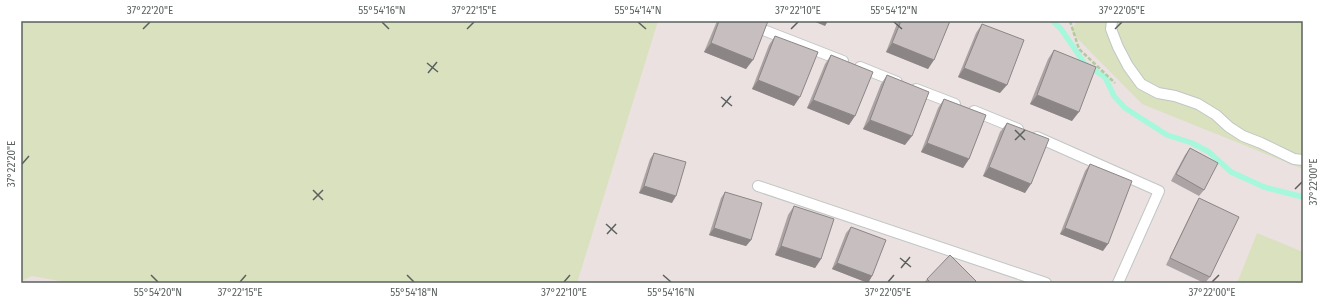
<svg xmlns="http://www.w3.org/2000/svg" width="1324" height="304" font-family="'Fira Sans',sans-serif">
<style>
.green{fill:#dae1bf}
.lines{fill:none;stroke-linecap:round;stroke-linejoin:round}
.stream{stroke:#a5f8db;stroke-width:5.5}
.service-casing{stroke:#c0c7c5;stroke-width:12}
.path{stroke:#b4c99e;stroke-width:2.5;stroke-dasharray:4 2;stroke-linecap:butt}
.service{stroke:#fff;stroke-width:10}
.wall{fill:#aba3a4}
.shaded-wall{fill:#8b8586}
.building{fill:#c7bebf;stroke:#8b8586}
.ticks{fill:none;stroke:#5a615f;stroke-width:1.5}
.neatline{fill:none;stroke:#5a615f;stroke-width:1.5}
.ticks-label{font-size:10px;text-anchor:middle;fill:#5a615f}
</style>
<rect width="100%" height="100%" fill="#ebe1e1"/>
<g class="green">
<polygon points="21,21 658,21 577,283 71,283 32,276 21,281"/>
<polygon points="1076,21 1303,21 1303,169 1142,104 1072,33"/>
<polygon points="1257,233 1303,252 1303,283 1237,283"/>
</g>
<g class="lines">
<polyline class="stream" points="1053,21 1061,29 1085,64 1105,77 1114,96 1125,108 1167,135 1192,143 1209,152 1231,172 1264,187 1303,197"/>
<defs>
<g id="service">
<polyline points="1112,21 1111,29 1118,47 1128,66 1141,84 1158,93 1175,96 1198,104 1216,115 1229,127 1243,136 1261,143 1294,159 1303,160"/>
<polyline points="766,31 843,61"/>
<polyline points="860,67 897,82"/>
<polyline points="916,89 955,104"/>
<polyline points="974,111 1018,129"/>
<polyline points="1037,137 1159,191 1118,283"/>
<polyline points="758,186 1046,283"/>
</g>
</defs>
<use href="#service" class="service-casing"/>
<polyline class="path" points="1070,21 1079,49 1115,83"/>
<use href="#service" class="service"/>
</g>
<g class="wall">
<polygon points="717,21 768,21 746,69 704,52"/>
<polygon points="898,21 950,21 928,69 886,52"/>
<polygon points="982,24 1000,93 958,77 976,33"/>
<polygon points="775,36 794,106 752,89 769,45"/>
<polygon points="1054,50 1072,121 1030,104 1048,59"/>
<polygon points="831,55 849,125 807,108 825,64"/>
<polygon points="887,75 905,145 863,129 881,84"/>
<polygon points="944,99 969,159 963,168 921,152 938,108"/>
<polygon points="1007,123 1025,193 983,176 1000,132"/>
<polygon points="1190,148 1204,190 1199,196 1171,181 1185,155"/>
<polygon points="654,153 672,203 639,193 650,159"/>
<polygon points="1090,164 1103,251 1060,234 1085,171"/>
<polygon points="725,192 751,240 746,246 709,235 721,198"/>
<polygon points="1199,198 1210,277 1205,283 1204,283 1166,265 1195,205"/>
<polygon points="794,206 821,259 815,268 775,255 788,215"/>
<polygon points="851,227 872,276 868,283 832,269 846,233"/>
<polygon points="927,279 976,281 975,283 924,283"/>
</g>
<g class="shaded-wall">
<polygon points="813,21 828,21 825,26"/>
<polygon points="711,43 753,60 746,69 704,52"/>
<polygon points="892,43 934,60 928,69 886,52"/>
<polygon points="964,68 1007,85 1000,93 958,77"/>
<polygon points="758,80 800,97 794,106 752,89"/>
<polygon points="1037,95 1079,112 1072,121 1030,104"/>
<polygon points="813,100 855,116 849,125 807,108"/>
<polygon points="870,120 912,136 905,145 863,129"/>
<polygon points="927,143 969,159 963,168 921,152"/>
<polygon points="989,167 1031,184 1025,193 983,176"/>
<polygon points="644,186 676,196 672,203 639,193"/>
<polygon points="714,228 751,240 746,246 709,235"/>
<polygon points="1065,228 1108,244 1103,251 1060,234"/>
<polygon points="781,246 821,259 815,268 775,255"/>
<polygon points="837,263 872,276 868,283 832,269"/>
</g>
<g class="building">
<polygon points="719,21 768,21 753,60 711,43"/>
<polygon points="901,21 950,21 934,60 892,43"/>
<polygon points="982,24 1024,40 1007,85 964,68"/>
<polygon points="775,36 818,52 800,97 758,80"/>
<polygon points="1054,50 1096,67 1079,112 1037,95"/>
<polygon points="831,55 873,72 855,116 813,100"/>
<polygon points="887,75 929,92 912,136 870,120"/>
<polygon points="944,99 986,115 969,159 927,143"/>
<polygon points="1007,123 1049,139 1031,184 989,167"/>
<polygon points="1190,148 1218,163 1204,190 1176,174"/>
<polygon points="654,153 686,162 676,196 644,186"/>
<polygon points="1090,164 1132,181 1108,244 1065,228"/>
<polygon points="725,192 762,203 751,240 714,228"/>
<polygon points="1199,198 1239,217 1210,277 1170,258"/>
<polygon points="794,206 834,219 821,259 781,246"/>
<polygon points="851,227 886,240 872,276 837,263"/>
<polygon points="950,255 976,281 974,283 931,283 927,279"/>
</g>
<path class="ticks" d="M382 22 389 29M638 22 646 29M894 22 902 29M143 29 150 22M467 29 474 22M791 29 798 22M1115 29 1122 22M427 63 438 72M428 73 437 62M721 97 732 106M722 107 731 96M1015 130 1025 140M1015 140 1025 130M22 164 29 156M1295 189 1302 182M313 190 323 200M313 200 323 190M606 224 617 234M607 234 616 224M900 258 911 267M901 268 910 257M151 275 158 282M407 275 414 282M663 275 671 282M240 282 246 275M564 282 570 275M888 282 894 275M1212 282 1219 275"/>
<rect width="1324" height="304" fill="none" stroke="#ffffff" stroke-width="44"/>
<rect x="22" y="22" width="1280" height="260" class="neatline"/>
<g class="ticks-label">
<text x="150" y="14">37°22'20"E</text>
<text x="382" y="14">55°54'16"N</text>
<text x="474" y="14">37°22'15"E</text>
<text x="638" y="14">55°54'14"N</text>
<text x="798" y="14">37°22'10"E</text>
<text x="894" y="14">55°54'12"N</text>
<text x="1122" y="14">37°22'05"E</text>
<text transform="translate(11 164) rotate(-90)" y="4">37°22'20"E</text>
<text transform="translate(1313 182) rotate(-90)" y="4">37°22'00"E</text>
<text x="158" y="296">55°54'20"N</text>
<text x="240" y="296">37°22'15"E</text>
<text x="414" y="296">55°54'18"N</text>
<text x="564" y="296">37°22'10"E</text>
<text x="671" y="296">55°54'16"N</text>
<text x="888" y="296">37°22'05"E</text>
<text x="1212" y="296">37°22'00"E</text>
</g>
</svg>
